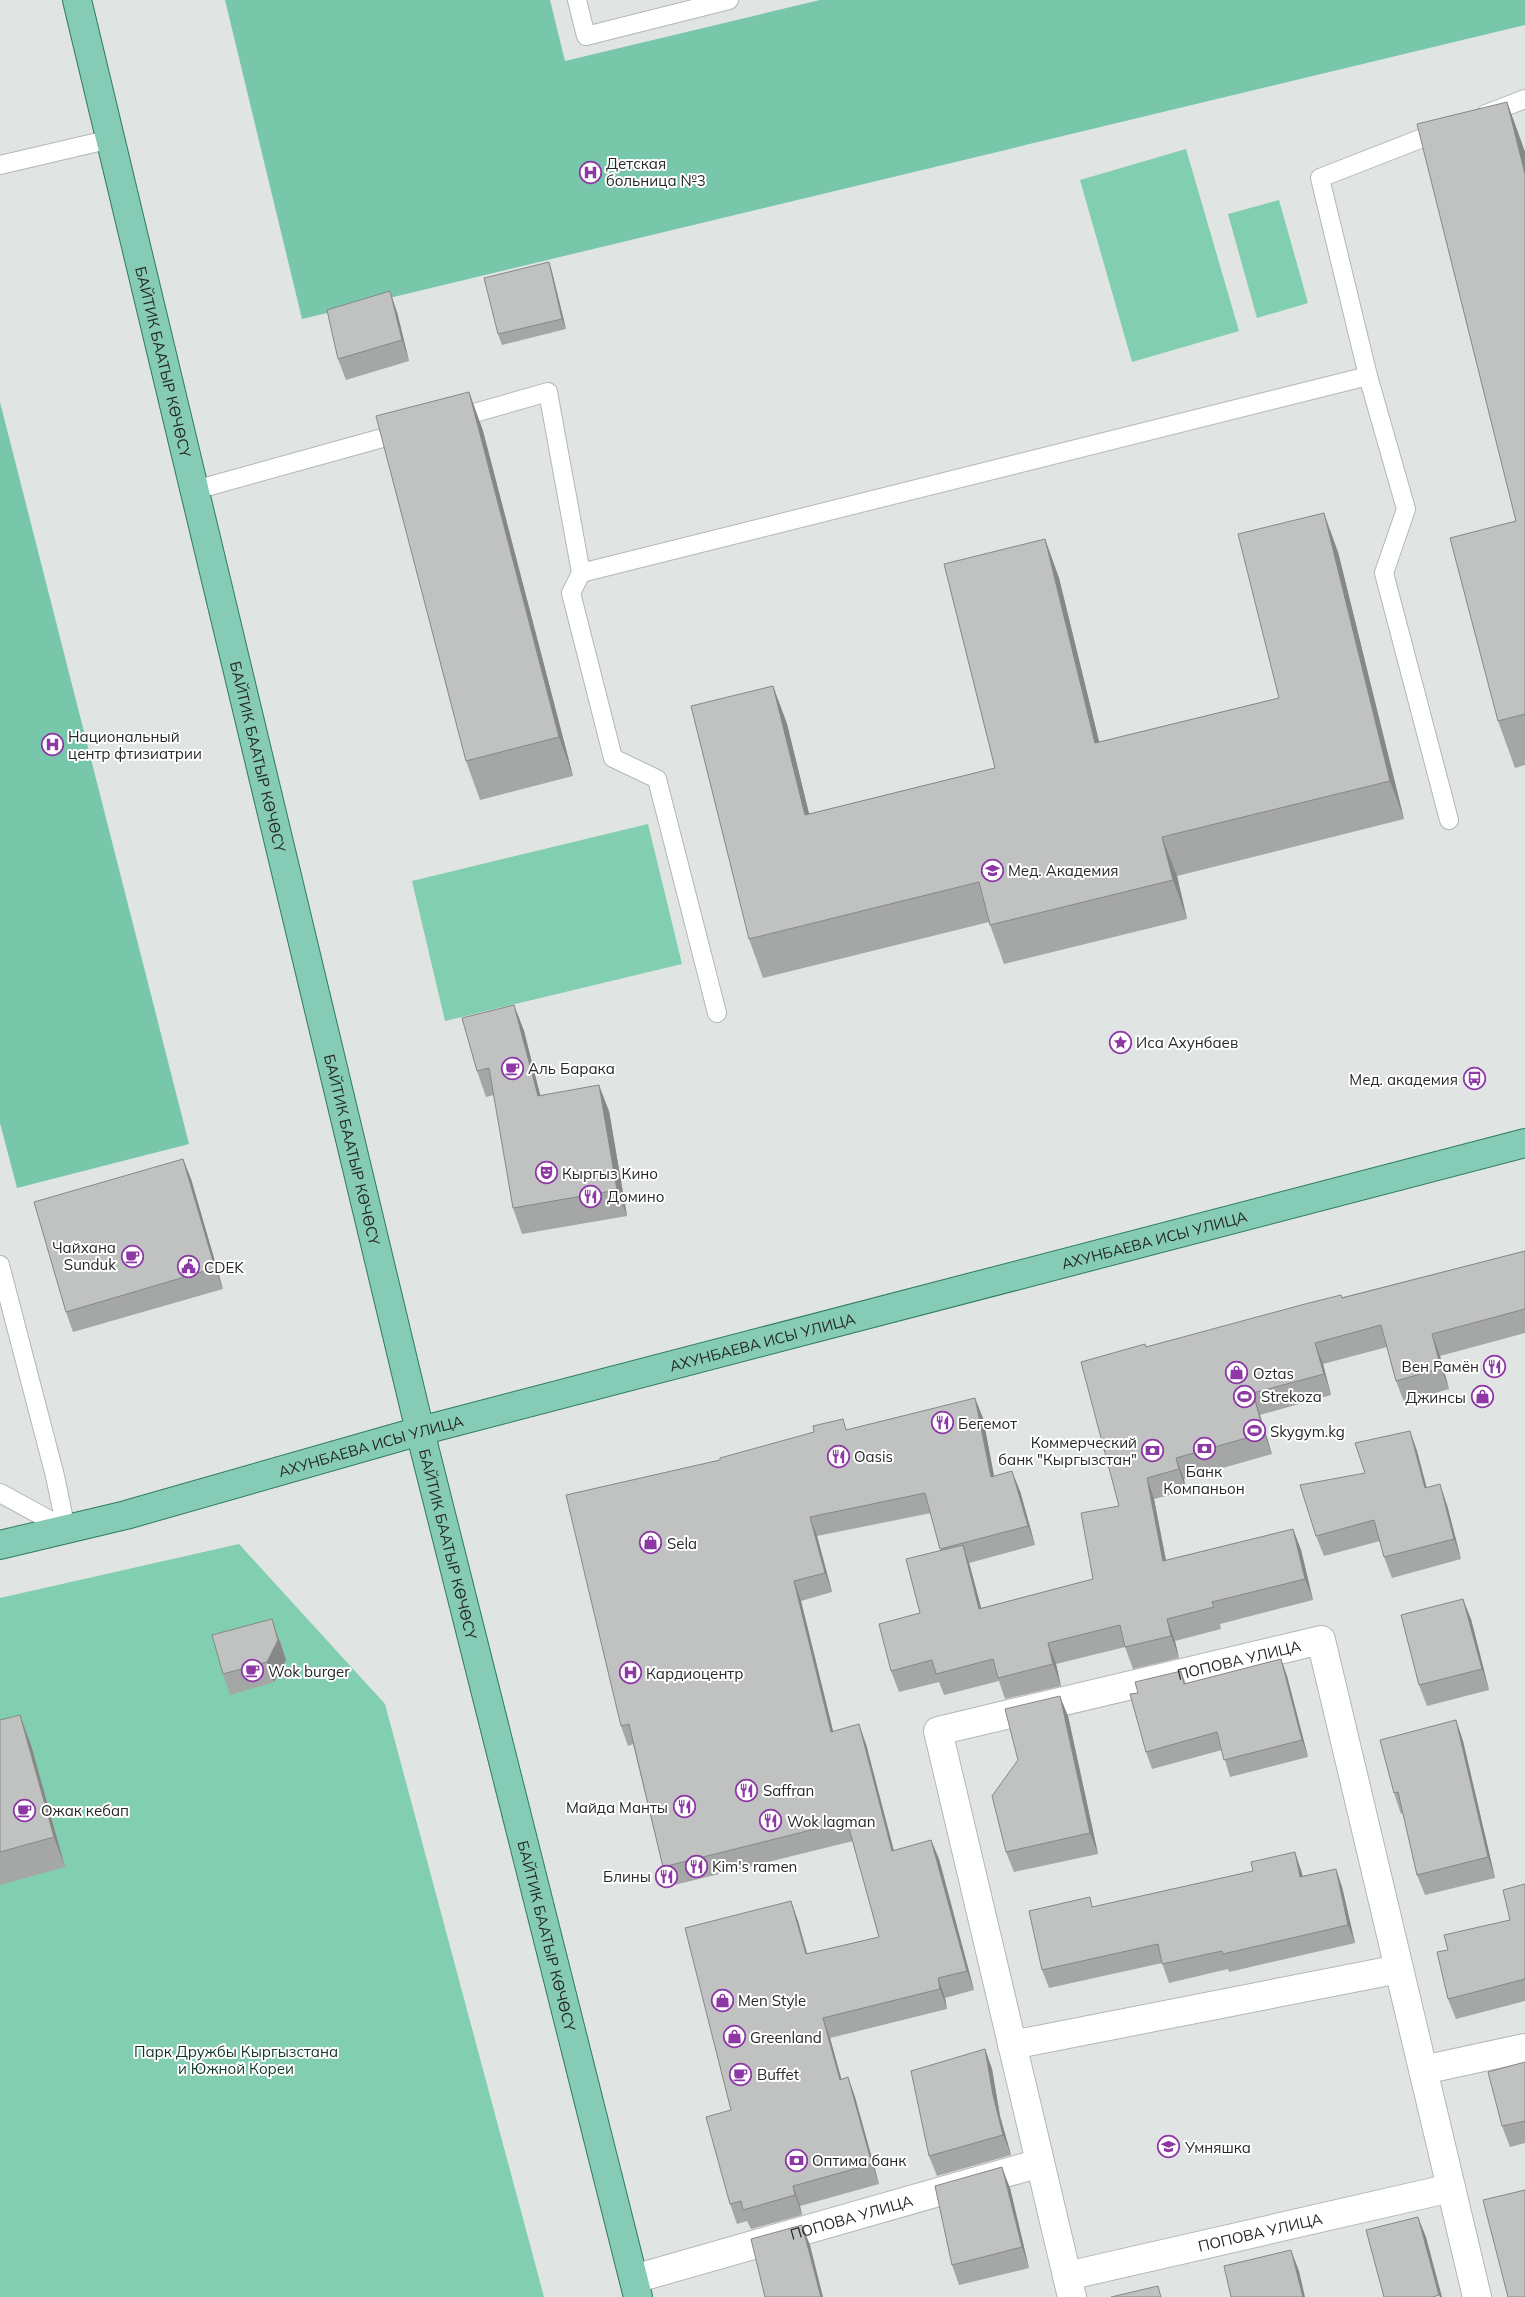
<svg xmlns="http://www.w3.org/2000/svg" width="1525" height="2297" font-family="Mulish,sans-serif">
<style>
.green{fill:#81ceb1}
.forest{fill:#79c7aa}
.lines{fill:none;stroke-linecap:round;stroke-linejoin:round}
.service-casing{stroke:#b3b7b5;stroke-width:20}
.minor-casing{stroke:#b3b7b5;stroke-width:30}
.primary-casing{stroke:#2e7b63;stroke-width:30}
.service{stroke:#fff;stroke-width:18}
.minor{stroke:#fff;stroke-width:28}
.primary{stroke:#85cbb5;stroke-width:28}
.wall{fill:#a4a7a6}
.shaded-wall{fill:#868887}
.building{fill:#bfc2c1;stroke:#868887}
.labels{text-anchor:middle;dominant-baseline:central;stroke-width:4;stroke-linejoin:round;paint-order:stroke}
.poi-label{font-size:15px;fill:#262827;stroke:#fff;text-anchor:start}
.street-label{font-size:15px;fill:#262827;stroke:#fff}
.park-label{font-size:15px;fill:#113629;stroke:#fff}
</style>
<rect width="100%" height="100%" fill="#e0e4e2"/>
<g class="green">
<polygon points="1186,149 1239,331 1132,362 1080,180"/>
<polygon points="1279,200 1308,303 1257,318 1228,214"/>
<polygon points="648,824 682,964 445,1021 412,881"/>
<polygon points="239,1544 385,1704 544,2297 0,2297 0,1598"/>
</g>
<g class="forest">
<polygon points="225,0 550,0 565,61 820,0 1525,0 1525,25 302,319"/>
<polygon points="0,402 189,1144 17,1188 0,1123"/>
</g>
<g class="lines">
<defs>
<g id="service">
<polyline points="577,0 586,36 729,0"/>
<polyline points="1486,114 1525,99"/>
<polyline points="1443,130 1320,178 1368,376 1406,509 1384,573 1449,820"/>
<polyline points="0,165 111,139"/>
<polyline points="453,419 548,392 581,573 1368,376"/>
<polyline points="195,490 404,432"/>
<polyline points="581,573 571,593 613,758 657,779 717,1013"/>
<polyline points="0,1265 55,1476 66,1529 0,1493"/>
</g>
<g id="minor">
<polyline points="1012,2045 1399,1969"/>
<polyline points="1423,2070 1525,2048"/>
<path id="s1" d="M1067 2276 1451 2188"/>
<path id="s2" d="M634 2279 1040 2163"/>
<path id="s3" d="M1072 2297 938 1731 1321 1640 1477 2297"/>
</g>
<g id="primary">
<path id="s4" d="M77 0 420 1431 638 2297"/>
<path id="s5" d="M0 1545 126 1515 420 1431 1525 1143"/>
</g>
</defs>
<use href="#service" class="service-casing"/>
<use href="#minor" class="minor-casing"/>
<use href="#primary" class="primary-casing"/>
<use href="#service" class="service"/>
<use href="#minor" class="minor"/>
<use href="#primary" class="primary"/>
</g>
<g class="wall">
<polygon points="1507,102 1525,152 1525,765 1515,768 1498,721 1516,521"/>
<polygon points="549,262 552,272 566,329 502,345 498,334"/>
<polygon points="397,312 409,361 346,380 338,359"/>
<polygon points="469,392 483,431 573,776 480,800 466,761"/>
<polygon points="1045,539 1059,578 1099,742 1279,698 1338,552 1404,819 1177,876 1187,919 1004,964 989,922 763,978 749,939 773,686 787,724 809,814 995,768"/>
<polygon points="514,1005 524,1031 540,1095 609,1111 627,1216 522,1234 513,1208 494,1095 486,1097 477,1071"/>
<polygon points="183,1159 191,1179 223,1289 73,1332 66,1312"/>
<polygon points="1525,1251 1525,1333 1440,1356 1449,1389 1404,1402 1396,1381 1387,1347 1323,1364 1331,1395 1260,1415 1272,1454 1184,1479 1186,1491 1154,1499 1166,1560 1293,1529 1301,1550 1313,1600 1220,1624 1221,1629 1175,1641 1179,1658 1133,1669 1125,1647 1056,1664 1061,1686 1005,1699 999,1681 944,1695 939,1682 899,1692 891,1671 920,1613 941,1551 931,1513 817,1536 832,1592 801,1601 833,1731 866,1744 894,1851 931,1840 939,1859 974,1990 945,1998 947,2009 830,2038 841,2079 848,2077 855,2097 879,2184 800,2206 802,2215 751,2229 747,2221 737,2224 730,2204 731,2110 791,1901 798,1921 807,1954 879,1937 853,1841 670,1886 663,1867 633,1744 628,1746 621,1726 720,1460 814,1432 983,1418 994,1476 1020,1491 1035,1545 969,1563 981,1608 1093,1579 1119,1506 1146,1347"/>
<polygon points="1410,1431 1417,1451 1427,1488 1447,1505 1461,1559 1392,1578 1384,1557 1380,1541 1324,1556 1316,1536 1365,1473"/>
<polygon points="1471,1619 1489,1690 1427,1706 1419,1685"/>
<polygon points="280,1640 286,1660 274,1682 230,1695 223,1674"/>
<polygon points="1281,1659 1287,1676 1308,1757 1230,1777 1222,1750 1152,1769 1146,1752 1138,1693 1181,1671 1186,1684"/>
<polygon points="1068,1716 1098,1854 1014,1872 1006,1852"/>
<polygon points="0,1720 31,1745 65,1867 0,1885"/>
<polygon points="1456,1720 1463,1741 1495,1878 1425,1895 1417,1875 1403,1813 1401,1814 1394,1793"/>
<polygon points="1336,1869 1342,1887 1355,1943 1229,1972 1228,1969 1169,1983 1162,1963 1049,1988 1042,1970 1093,1907 1301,1870 1303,1876"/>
<polygon points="1525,1884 1525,2001 1456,2019 1448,1999 1448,1950 1510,1920"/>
<polygon points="985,2049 992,2069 1000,2116 1011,2155 937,2176 929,2156"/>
<polygon points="1525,2062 1525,2143 1510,2147 1502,2126"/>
<polygon points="1010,2188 1029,2268 959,2285 952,2265"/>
</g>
<g class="shaded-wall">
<polygon points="1507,102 1525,152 1525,174"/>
<polygon points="549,262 552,272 566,329 562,319"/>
<polygon points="390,291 397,312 409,361 402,340"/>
<polygon points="469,392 483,431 573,776 559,737"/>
<polygon points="1324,513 1338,552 1404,819 1390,781"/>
<polygon points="1045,539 1059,578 1109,782 1095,743"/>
<polygon points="773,686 787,724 819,854 805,815"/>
<polygon points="1162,837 1177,876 1187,919 1173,880"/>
<polygon points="514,1005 524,1031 547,1122 538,1096"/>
<polygon points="599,1085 609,1111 627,1216 617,1190"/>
<polygon points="183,1159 191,1179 223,1289 215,1268"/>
<polygon points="1432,1334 1440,1356 1449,1389 1441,1368"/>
<polygon points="1315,1343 1323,1364 1331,1395 1324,1374"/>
<polygon points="1253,1393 1260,1415 1272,1454 1264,1433"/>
<polygon points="975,1398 983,1418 998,1497 991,1477"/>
<polygon points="1410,1431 1417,1451 1432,1509 1425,1488"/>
<polygon points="1176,1458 1184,1479 1186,1491 1179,1469"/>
<polygon points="1012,1471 1020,1491 1035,1545 1028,1526"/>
<polygon points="1147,1478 1154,1499 1170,1582 1163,1561"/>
<polygon points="1440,1484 1447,1505 1461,1559 1454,1539"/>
<polygon points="810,1517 817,1536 832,1592 825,1573"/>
<polygon points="1293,1529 1301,1550 1313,1600 1305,1579"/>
<polygon points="963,1545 970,1566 987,1630 979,1609"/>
<polygon points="794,1581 801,1601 838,1751 831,1732"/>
<polygon points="1463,1599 1471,1619 1489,1690 1482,1669"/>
<polygon points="272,1619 286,1660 274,1682 267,1662"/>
<polygon points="1167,1619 1175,1641 1179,1658 1171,1636"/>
<polygon points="1048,1643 1056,1664 1061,1686 1053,1664"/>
<polygon points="1281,1659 1287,1676 1308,1757 1302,1740"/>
<polygon points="1060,1696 1068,1716 1098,1854 1090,1833"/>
<polygon points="20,1715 31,1745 65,1867 54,1837"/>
<polygon points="1456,1720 1463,1741 1495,1878 1488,1857"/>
<polygon points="859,1724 866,1744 899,1871 892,1851"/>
<polygon points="931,1840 939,1859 974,1990 967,1971"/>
<polygon points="1295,1852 1301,1870 1307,1895 1300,1877"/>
<polygon points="1336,1869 1342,1887 1355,1943 1348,1925"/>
<polygon points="791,1901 798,1921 813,1974 806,1954"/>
<polygon points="938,1978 945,1998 947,2009 940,1989"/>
<polygon points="823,2018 830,2038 847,2099 840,2080"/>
<polygon points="985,2049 992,2069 1000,2116 1011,2155 1003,2135 993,2095"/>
<polygon points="848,2077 855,2097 879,2184 872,2164"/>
<polygon points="1002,2167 1010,2188 1029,2268 1022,2247"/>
<polygon points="793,2186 800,2206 802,2215 795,2195"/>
<polygon points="1418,2217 1426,2237 1442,2297 1440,2297 1439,2295"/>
<polygon points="802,2225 810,2245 823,2297 821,2297"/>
<polygon points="1291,2250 1299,2271 1305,2297 1303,2297"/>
</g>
<g class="building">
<polygon points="1507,102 1525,174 1525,714 1498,721 1450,538 1516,521 1417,124"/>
<polygon points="549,262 562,319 498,334 484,278"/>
<polygon points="390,291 402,340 338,359 327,310"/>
<polygon points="469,392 559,737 466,761 376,416"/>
<polygon points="1324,513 1390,781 1162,837 1173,880 990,925 979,882 749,939 691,706 773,686 805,815 995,768 944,564 1045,539 1095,743 1279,698 1238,534"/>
<polygon points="514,1005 538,1096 599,1085 617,1190 513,1208 489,1068 477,1071 462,1018"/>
<polygon points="183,1159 215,1268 66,1312 34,1202"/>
<polygon points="1525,1251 1525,1309 1432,1334 1441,1368 1396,1381 1381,1325 1315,1343 1324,1374 1253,1393 1264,1433 1176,1458 1179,1469 1147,1478 1163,1561 1293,1529 1305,1579 1212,1602 1214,1607 1167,1619 1171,1636 1125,1647 1120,1625 1048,1643 1053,1664 998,1678 993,1659 936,1674 932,1660 891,1671 879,1624 920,1613 906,1559 963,1545 979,1609 1093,1579 1081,1513 1119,1506 1081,1362 1145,1344 1146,1347 1305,1304 1341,1295 1342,1298"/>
<polygon points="975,1398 991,1477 1012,1471 1028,1526 940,1549 925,1493 810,1517 825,1573 794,1581 831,1732 859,1724 892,1851 931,1840 967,1971 938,1978 940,1989 823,2018 840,2080 848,2077 872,2164 793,2186 795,2195 743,2210 741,2201 730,2204 706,2117 731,2110 685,1928 791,1901 806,1954 879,1937 847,1821 663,1867 629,1724 621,1726 566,1495 720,1460 720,1458 814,1432 813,1426 843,1419 846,1430"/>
<polygon points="1410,1431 1425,1488 1440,1484 1454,1539 1384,1557 1374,1520 1316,1536 1300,1485 1365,1473 1355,1443"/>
<polygon points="1463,1599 1482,1669 1419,1685 1401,1615"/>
<polygon points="272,1619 278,1640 267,1662 223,1674 212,1635"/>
<polygon points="1281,1659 1302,1740 1224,1760 1217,1732 1146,1752 1130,1694 1138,1693 1135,1682 1181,1671 1184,1684"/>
<polygon points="1060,1696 1090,1833 1006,1852 992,1796 1018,1760 1005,1709"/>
<polygon points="20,1715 54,1837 0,1852 0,1720"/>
<polygon points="1456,1720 1488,1857 1417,1875 1398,1792 1394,1793 1380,1740"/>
<polygon points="1295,1852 1300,1877 1336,1869 1348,1925 1223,1954 1222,1951 1162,1964 1158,1944 1042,1970 1029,1911 1090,1897 1092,1907 1253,1871 1251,1862"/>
<polygon points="1525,1884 1525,1979 1448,1999 1437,1952 1448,1950 1444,1935 1510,1920 1503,1890"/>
<polygon points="985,2049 993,2095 1003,2135 929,2156 911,2071"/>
<polygon points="1525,2062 1525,2121 1502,2126 1488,2072"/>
<polygon points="1002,2167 1022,2247 952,2265 935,2186"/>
<polygon points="1525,2190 1525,2297 1508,2297 1483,2200"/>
<polygon points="1418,2217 1439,2295 1433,2297 1384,2297 1366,2230"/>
<polygon points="802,2225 821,2297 765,2297 751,2239"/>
<polygon points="1291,2250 1303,2297 1231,2297 1224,2266"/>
<polygon points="1158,2286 1161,2297 1111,2297"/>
</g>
<defs>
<symbol id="hospital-ring" viewBox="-11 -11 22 22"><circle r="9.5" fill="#fff" stroke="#8d38a5" stroke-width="1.5"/><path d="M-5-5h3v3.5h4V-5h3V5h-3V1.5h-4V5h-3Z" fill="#8d38a5"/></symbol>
<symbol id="university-ring" viewBox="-11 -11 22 22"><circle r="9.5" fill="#fff" stroke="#8d38a5" stroke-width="1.5"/><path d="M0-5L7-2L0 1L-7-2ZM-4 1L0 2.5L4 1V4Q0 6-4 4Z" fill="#8d38a5"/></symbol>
<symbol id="sight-ring" viewBox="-11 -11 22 22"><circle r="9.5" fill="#fff" stroke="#8d38a5" stroke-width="1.5"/><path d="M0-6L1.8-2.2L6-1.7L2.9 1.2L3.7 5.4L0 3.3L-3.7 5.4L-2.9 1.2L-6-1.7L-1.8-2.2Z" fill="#8d38a5"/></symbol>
<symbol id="cafe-ring" viewBox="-11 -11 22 22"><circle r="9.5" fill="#fff" stroke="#8d38a5" stroke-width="1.5"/><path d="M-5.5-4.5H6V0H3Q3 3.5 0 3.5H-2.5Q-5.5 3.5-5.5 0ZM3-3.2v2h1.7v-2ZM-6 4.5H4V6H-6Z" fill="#8d38a5"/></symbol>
<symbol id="bus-ring" viewBox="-11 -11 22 22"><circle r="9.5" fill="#fff" stroke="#8d38a5" stroke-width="1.5"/><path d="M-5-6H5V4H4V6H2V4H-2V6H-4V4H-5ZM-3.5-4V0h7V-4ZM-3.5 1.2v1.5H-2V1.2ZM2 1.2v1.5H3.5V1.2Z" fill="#8d38a5"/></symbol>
<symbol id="theatre-ring" viewBox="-11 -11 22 22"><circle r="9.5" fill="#fff" stroke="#8d38a5" stroke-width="1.5"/><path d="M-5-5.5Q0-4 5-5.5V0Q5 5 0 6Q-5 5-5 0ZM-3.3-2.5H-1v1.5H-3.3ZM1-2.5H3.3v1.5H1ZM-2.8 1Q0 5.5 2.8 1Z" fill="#8d38a5"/></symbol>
<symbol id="restaurant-ring" viewBox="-11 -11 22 22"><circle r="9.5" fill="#fff" stroke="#8d38a5" stroke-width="1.5"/><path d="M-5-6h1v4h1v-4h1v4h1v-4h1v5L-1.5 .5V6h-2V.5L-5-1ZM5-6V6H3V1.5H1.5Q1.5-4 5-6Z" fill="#8d38a5"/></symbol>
<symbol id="civic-ring" viewBox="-11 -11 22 22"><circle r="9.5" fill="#fff" stroke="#8d38a5" stroke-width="1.5"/><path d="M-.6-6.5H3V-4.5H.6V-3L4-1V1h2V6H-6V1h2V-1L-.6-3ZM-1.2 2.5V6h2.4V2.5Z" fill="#8d38a5"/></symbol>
<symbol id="shop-ring" viewBox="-11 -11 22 22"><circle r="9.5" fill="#fff" stroke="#8d38a5" stroke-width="1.5"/><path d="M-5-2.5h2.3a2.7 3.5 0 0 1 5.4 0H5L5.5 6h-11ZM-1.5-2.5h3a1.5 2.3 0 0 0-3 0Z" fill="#8d38a5"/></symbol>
<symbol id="stadium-ring" viewBox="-11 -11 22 22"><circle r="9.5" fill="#fff" stroke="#8d38a5" stroke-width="1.5"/><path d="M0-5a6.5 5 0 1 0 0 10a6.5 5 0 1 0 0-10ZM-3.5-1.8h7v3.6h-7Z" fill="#8d38a5"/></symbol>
<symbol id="bank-ring" viewBox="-11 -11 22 22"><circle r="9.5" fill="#fff" stroke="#8d38a5" stroke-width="1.5"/><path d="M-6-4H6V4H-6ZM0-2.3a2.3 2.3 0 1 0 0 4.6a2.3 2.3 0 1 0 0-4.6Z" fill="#8d38a5"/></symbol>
<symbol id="school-ring" viewBox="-11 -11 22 22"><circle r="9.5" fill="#fff" stroke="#8d38a5" stroke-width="1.5"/><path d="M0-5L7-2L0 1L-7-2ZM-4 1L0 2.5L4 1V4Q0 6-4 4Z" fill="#8d38a5"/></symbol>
</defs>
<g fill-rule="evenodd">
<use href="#hospital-ring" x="578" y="160" width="25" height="25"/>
<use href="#hospital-ring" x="40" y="732" width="25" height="25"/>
<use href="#university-ring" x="980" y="858" width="25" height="25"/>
<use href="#sight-ring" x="1108" y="1030" width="25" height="25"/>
<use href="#cafe-ring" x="500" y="1056" width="25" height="25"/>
<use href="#bus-ring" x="1462" y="1066" width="25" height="25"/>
<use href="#theatre-ring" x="534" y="1160" width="25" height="25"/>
<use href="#restaurant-ring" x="578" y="1184" width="25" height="25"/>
<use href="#cafe-ring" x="120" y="1244" width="25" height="25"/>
<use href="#civic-ring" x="176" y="1254" width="25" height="25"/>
<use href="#restaurant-ring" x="1482" y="1354" width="25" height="25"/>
<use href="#shop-ring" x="1224" y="1360" width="25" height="25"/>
<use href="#stadium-ring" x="1232" y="1384" width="25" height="25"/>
<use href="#shop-ring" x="1470" y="1384" width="25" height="25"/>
<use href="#restaurant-ring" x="930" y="1410" width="25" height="25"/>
<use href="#stadium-ring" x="1242" y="1418" width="25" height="25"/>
<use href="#bank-ring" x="1192" y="1436" width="25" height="25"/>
<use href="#bank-ring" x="1140" y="1438" width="25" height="25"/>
<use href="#restaurant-ring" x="826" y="1444" width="25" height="25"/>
<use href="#shop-ring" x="638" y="1530" width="25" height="25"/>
<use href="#cafe-ring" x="240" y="1658" width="25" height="25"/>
<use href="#hospital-ring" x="618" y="1660" width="25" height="25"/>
<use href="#restaurant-ring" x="734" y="1778" width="25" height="25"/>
<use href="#restaurant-ring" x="672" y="1794" width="25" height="25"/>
<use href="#cafe-ring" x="12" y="1798" width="25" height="25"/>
<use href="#restaurant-ring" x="758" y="1808" width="25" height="25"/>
<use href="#restaurant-ring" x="684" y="1854" width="25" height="25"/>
<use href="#restaurant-ring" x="654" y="1864" width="25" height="25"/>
<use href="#shop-ring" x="710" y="1988" width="25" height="25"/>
<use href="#shop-ring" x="722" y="2024" width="25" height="25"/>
<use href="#cafe-ring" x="728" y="2062" width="25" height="25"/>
<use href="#school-ring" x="1156" y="2134" width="25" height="25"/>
<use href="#bank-ring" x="784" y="2148" width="25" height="25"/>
</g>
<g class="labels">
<g class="poi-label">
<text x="606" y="163">Детская<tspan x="606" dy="17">больница №3</tspan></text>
<text x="68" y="736">Национальный<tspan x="68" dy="17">центр фтизиатрии</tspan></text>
<text x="1008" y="870">Мед. Академия</text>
<text x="1136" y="1042">Иса Ахунбаев</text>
<text x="528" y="1068">Аль Барака</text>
<text x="1458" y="1079" text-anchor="end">Мед. академия</text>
<text x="562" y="1173">Кыргыз Кино</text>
<text x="607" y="1196">Домино</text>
<text x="116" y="1247" text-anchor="end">Чайхана<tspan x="116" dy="17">Sunduk</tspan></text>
<text x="204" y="1267">CDEK</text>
<text x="1479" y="1366" text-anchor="end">Вен Рамён</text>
<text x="1253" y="1373">Oztas</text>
<text x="1261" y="1396">Strekoza</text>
<text x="1466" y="1397" text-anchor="end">Джинсы</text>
<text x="958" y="1423">Бегемот</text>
<text x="1270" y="1431">Skygym.kg</text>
<text x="1137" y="1442" text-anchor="end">Коммерческий<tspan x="1137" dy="17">банк "Кыргызстан"</tspan></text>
<text x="854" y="1456">Oasis</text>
<text x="1204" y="1471" text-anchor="middle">Банк<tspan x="1204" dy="17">Компаньон</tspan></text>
<text x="667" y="1543">Sela</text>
<text x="268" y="1671">Wok burger</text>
<text x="646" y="1673">Кардиоцентр</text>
<text x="763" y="1790">Saffran</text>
<text x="668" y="1807" text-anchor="end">Майда Манты</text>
<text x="41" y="1810">Ожак кебап</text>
<text x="787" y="1821">Wok lagman</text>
<text x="712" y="1866">Kim's ramen</text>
<text x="651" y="1876" text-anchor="end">Блины</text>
<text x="738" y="2000">Men Style</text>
<text x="750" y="2037">Greenland</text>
<text x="757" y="2074">Buffet</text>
<text x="1185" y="2147">Умняшка</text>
<text x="812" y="2160">Оптима банк</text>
</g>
<g class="street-label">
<text stroke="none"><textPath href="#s4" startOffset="372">БАЙТИК БААТЫР КӨЧӨСҮ</textPath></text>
<text stroke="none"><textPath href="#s4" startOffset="778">БАЙТИК БААТЫР КӨЧӨСҮ</textPath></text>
<text stroke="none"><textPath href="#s4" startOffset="1182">БАЙТИК БААТЫР КӨЧӨСҮ</textPath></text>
<text stroke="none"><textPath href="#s5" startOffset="1194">АХУНБАЕВА ИСЫ УЛИЦА</textPath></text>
<text stroke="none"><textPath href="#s5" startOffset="789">АХУНБАЕВА ИСЫ УЛИЦА</textPath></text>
<text stroke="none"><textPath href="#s5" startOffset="384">АХУНБАЕВА ИСЫ УЛИЦА</textPath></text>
<text stroke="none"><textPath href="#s4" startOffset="1588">БАЙТИК БААТЫР КӨЧӨСҮ</textPath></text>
<text stroke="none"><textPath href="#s3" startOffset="891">ПОПОВА УЛИЦА</textPath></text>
<text stroke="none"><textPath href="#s4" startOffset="1992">БАЙТИК БААТЫР КӨЧӨСҮ</textPath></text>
<text stroke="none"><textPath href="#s2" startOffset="226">ПОПОВА УЛИЦА</textPath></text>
<text stroke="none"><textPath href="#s1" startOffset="198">ПОПОВА УЛИЦА</textPath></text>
</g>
<g class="park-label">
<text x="236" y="2051">Парк Дружбы Кыргызстана<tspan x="236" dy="17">и Южной Кореи</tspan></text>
</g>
</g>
</svg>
